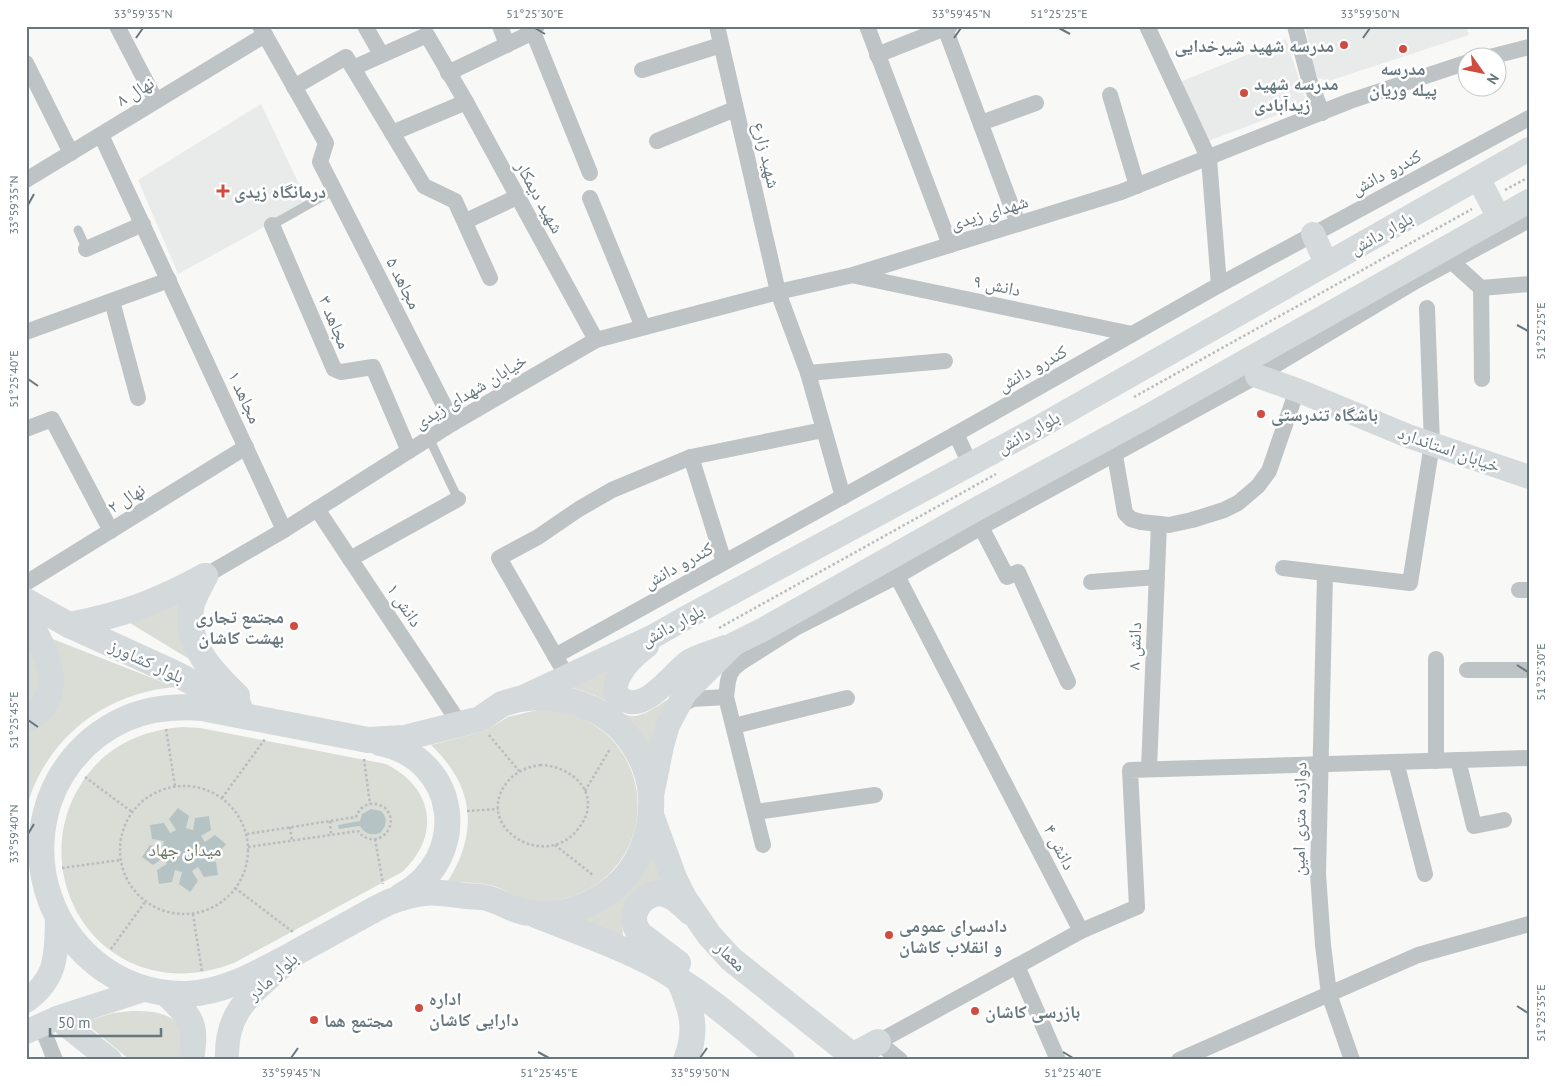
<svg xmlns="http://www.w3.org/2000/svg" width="1555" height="1086" font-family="'PT Sans','Noto Naskh Arabic',sans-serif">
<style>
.built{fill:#e9eaea}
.green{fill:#d9ddd6}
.water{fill:#b6c3c5}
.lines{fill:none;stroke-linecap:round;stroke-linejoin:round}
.path{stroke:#b8bcbe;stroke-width:2.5;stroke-dasharray:2.5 2.5;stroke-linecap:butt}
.lane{stroke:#bec3c5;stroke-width:9}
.street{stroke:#bec3c5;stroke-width:16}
.secondary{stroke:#d4d9db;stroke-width:24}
.primary{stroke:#d4d9db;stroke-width:26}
.ticks{fill:none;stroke:#66777e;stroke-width:2}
.poi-dot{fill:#d04c3f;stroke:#fff;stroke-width:2}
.labels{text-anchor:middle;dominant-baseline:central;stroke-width:5;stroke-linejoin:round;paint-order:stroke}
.poi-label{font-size:18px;font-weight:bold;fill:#66777e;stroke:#fff;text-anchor:start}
.street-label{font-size:18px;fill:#66777e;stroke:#fff}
.park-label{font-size:18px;fill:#6a7765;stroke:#fff}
.neatline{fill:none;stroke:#66777e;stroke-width:2}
.ticks-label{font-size:12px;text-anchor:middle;fill:#66777e}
</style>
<rect width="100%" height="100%" fill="#f8f8f6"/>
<g class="built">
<polygon points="1305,26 1466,26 1469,35 1329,81 1318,78 1314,71"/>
<polygon points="1286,39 1307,104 1208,141 1180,82"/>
<polygon points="261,104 308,203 178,274 138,180"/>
</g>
<g class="green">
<polygon points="189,593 199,665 125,620"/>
<path d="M45 636 175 687C104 693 45 739 26 809V731L37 726Z"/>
<polygon points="26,639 35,652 40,690 26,708"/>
<path d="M624 660 617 709C622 713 628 717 635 716 647 715 666 700 677 693L652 757C646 746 640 733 632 723 615 703 593 692 568 687Z"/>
<path d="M537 710C552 710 567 711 581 718 643 745 657 827 609 874 597 886 580 895 563 899 549 902 531 903 518 897 510 894 502 888 494 886 480 882 463 883 448 881 479 831 474 786 431 745L485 731 508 717Z"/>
<path d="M183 727 200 728 386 764C434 788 441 836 402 872L234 963C207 973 180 977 152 970 70 949 37 853 81 784 104 747 141 730 183 727Z"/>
<polygon points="653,839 678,897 622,923 623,936 565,919"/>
<path d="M132 1011C154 1011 166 1012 183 1027L179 1060H130L84 1022 113 1013Z"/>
</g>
<g class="water">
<polygon points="178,808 189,816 186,828 193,830 195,818 209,816 211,830 201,836 205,842 215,835 226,844 217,855 206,852 204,859 216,862 218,875 204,877 198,867 192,871 198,881 190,892 179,884 182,872 175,870 172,882 159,884 157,870 167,864 163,858 153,865 142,857 150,845 162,849 164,841 152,839 150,825 164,823 170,833 176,830 169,819"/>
<path d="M371 809 381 811C388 818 387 826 380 833 371 836 365 834 360 826L339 829 338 825 360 821 362 814Z"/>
</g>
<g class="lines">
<g class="path">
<polyline points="1505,190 1529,177"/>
<polyline points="1134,397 1472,209"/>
<polyline points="719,628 996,474"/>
<polyline points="166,729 175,786"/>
<polyline points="489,735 519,771"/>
<polyline points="364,759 370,804"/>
<path d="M540 765C575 766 604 797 578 829 546 871 475 829 505 785 513 773 526 767 540 765Z"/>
<polyline points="85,777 132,812"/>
<circle cx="184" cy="850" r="64"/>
<polyline points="585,791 610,749"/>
<polyline points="222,798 265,739"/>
<polyline points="467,811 498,809"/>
<polyline points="330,821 331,835"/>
<polyline points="290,827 292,841"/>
<path d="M247 834 356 817C358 811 363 805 370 804 375 803 381 805 385 808 403 826 375 853 358 831L248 847"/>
<polyline points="375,839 383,884"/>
<polyline points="555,845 594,876"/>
<polyline points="62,868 120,860"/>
<polyline points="235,888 293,932"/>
<polyline points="193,914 202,972"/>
<polyline points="111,949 145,902"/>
</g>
<g class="lane">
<polyline points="272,225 334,190"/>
<polyline points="78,230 87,250"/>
<polyline points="429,438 458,499"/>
</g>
<g class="street">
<polyline points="117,26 156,101"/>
<polyline points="260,26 326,143 320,162 453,423"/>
<polyline points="365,26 381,54"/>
<polyline points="500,26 507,45"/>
<polyline points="717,26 778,292 808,373 843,497"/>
<polyline points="867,26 950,245"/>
<polyline points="1147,26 1209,159 1219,285"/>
<polyline points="1295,26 1309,79 1322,113"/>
<polyline points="945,28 1018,224"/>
<polyline points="533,32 590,173"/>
<polyline points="877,55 950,26"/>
<polyline points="1486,58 1529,47"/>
<polyline points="26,63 71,153"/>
<polyline points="353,68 424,186 455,201 490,278"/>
<polyline points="642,70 721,45"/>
<polyline points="448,73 533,32 537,26"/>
<polyline points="294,87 346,57 353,68 427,35 466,102 596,340"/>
<polyline points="1110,95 1137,186"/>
<polyline points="981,123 1036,103"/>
<polyline points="392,133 466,102"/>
<polyline points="101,135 284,530"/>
<polyline points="657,141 735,109"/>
<polyline points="26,180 265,35"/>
<polyline points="590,198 643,327"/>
<polyline points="466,221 517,197"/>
<polyline points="272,225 334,369 341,372 373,367 409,451"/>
<polyline points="86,249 143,224"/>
<polyline points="1451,261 1481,288 1529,284"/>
<polyline points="856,276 1132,334"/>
<polyline points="1481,288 1482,379"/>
<polyline points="112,301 138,398"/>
<polyline points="26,332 169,280"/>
<polyline points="808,373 945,361"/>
<polyline points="26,429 52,419 111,531"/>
<polyline points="956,434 970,464"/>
<polyline points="1113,444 1125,513 1131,519 1141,522 1169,525 1192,520 1224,510 1238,503 1258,486 1269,471 1297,390"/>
<polyline points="691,457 724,562"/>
<polyline points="317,509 460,724"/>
<polyline points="981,527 1007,577 1018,572 1068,682"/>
<polyline points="350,559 458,499"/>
<polyline points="1283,568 1410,583 1432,444 1427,308"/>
<polyline points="1325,574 1318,874 1323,945 1329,994 1352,1060"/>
<polyline points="205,576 284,530 453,423 596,340 778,292 853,275 1121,192 1350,101 1468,62"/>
<polyline points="897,576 1081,931"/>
<polyline points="1091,582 1157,577"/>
<polyline points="26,583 246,447"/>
<polyline points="1519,590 1529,590"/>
<polyline points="555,656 956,434 1219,285 1529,118"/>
<polyline points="1436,659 1436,761"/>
<polyline points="561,666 499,558 538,537 579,509 612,490 691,457 823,430"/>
<polyline points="1467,670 1529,670"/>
<polyline points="678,707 692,699 726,697"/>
<polyline points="734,726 847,698"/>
<polyline points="1458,760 1474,826 1504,820"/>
<polyline points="1396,762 1425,874"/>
<polyline points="1149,769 1159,524"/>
<polyline points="756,812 875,795"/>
<polyline points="763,845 726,697 728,681 730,674 734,668 740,663 797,627 897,576 981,527 1257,376 1416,281 1529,220"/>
<polyline points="1017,966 1058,1060"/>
<polyline points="41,1025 55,1060"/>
<polyline points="900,1060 878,1042 1081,931 1137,907 1130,770 1529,758"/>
<polyline points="1179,1060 1418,955 1529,924"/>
</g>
<g class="secondary">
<polyline points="1478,178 1499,218"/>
<polyline points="1313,234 1326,263"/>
<polyline points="1257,376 1297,390 1408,436 1529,477"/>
<path d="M647 646C632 657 616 672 615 692 639 723 670 675 688 662 698 655 714 652 725 647"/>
<polyline points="521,698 652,637 689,616 1034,430 1529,149"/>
<polyline points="652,796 662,746 668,725 685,693 734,644 764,629 973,511 1150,415 1529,201"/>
<path d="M26 1001C58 978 56 954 57 918"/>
<polyline points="57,1018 110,1060"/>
<polyline points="26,1032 57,1018 146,989"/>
<path d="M227 1060C225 1010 252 994 285 964"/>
</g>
<g class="primary">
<path d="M205 576C201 585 195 594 192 604 183 643 212 672 237 696"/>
<polyline points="26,601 69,625 172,672 239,706"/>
<path d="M26 617C46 649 70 695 26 720"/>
<path d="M69 625C123 615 157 602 205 576"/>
<path d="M536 697C577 697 616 713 637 751 654 779 655 813 644 844 628 890 578 920 529 913 513 911 504 903 490 899 483 896 474 897 466 896 453 895 437 891 424 893 414 894 404 897 395 900 382 904 369 913 357 919 334 932 311 944 288 957 255 974 225 992 187 994 153 995 118 983 92 960 13 891 28 763 125 719 150 708 176 706 202 708L368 740 404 738 480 719 502 704 519 699Z"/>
<path d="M380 743C460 759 471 858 401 896"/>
<polyline points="651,815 674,878 684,898 709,935 731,959 858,1060"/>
<path d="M538 916C576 931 615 944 651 963 699 989 740 1025 782 1060"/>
<path d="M678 963 640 934C637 930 634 925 634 919 634 905 649 890 664 894 674 896 683 905 690 912"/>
<path d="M679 980C692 1009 698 1030 686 1060"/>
<path d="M166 993C192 1019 197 1022 191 1060"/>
<polyline points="852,1056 878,1042"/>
</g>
</g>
<path class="ticks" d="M535 28 545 34M1059 28 1070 34M136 38 143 28M954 38 961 28M1363 38 1370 28M28 205 34 194M1517 325 1528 331M28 379 38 386M1517 665 1528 672M28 720 38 727M28 834 34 824M1517 1006 1528 1013M538 1052 549 1058M1063 1052 1073 1058M291 1058 298 1048M700 1058 707 1048"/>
<g class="poi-dot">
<circle cx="1344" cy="45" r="5"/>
<circle cx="1403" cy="49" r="5"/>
<circle cx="1244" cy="93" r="5"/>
<path d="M220.5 183.5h5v5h5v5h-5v5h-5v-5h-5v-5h5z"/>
<circle cx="1261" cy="414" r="5"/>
<circle cx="294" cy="626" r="5"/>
<circle cx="889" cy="935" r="5"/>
<circle cx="419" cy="1008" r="5"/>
<circle cx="975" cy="1011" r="5"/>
<circle cx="314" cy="1020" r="5"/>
</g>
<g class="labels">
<g class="poi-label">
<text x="1334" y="45" text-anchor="end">مدرسه شهید شیرخدایی</text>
<text x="1403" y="68" text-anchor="middle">مدرسه<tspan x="1403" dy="21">پیله وریان</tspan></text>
<text x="1254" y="83">مدرسه شهید<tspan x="1254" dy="21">زیدآبادی</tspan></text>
<text x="234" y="191">درمانگاه زیدی</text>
<text x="1271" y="414">باشگاه تندرستی</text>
<text x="284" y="616" text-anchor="end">مجتمع تجاری<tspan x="284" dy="21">بهشت کاشان</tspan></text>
<text x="899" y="925">دادسرای عمومی<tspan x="899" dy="21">و انقلاب کاشان</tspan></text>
<text x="429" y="998">اداره<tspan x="429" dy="21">دارایی کاشان</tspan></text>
<text x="985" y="1011">بازرسی کاشان</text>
<text x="324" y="1020">مجتمع هما</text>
</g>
<g class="street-label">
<text transform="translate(135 91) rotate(-31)">نهال ۸</text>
<text transform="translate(767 155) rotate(77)">شهید زارع</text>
<text transform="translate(1386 172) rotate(-28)">کندرو دانش</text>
<text transform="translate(540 197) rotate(61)">شهید دیمکار</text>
<text transform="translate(989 212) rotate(-17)">شهدای زیدی</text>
<text transform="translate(1381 233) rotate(-29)">بلوار دانش</text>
<text transform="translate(404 283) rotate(63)">مجاهد ۵</text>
<text transform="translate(997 285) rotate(12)">دانش ۹</text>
<text transform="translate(335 322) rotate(67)">مجاهد ۳</text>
<text transform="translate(1032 368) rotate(-29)">کندرو دانش</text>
<text transform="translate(470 391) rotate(-31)">خیابان شهدای زیدی</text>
<text transform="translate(245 397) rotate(65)">مجاهد ۱</text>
<text transform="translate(1028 432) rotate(-29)">بلوار دانش</text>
<text transform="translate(1449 449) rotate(19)">خیابان استاندارد</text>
<text transform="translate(126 498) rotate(-32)">نهال ۲</text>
<text transform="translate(678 565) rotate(-29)">کندرو دانش</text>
<text transform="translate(405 605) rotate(56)">دانش ۱</text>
<text transform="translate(672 625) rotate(-28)">بلوار دانش</text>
<text transform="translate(1134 646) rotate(-88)">دانش ۸</text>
<text transform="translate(147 661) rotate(25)">بلوار کشاورز</text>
<text transform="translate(1299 819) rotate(-89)">دوازده متری امین</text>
<text transform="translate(1060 847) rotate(63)">دانش ۴</text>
<text transform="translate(731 956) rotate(44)">معمار</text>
<text transform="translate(272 976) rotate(-42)">بلوار مادر</text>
</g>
<g class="park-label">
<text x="185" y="849">میدان جهاد</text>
</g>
</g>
<rect width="1555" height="1086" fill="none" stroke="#ffffff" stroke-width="55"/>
<g transform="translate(1482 72) rotate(123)"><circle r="24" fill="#ffffff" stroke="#c2c9cb"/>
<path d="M0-4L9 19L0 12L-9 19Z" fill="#d04c3f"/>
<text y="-8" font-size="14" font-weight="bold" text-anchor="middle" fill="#66777e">N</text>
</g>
<path d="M50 1028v8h111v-8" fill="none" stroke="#66777e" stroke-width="2.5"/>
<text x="58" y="1028" font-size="15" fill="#66777e" stroke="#ffffff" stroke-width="4" paint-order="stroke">50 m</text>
<rect x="28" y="28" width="1500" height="1030" class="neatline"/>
<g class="ticks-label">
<text x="143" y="18">33°59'35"N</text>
<text x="535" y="18">51°25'30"E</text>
<text x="961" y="18">33°59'45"N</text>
<text x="1059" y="18">51°25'25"E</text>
<text x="1370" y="18">33°59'50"N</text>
<text transform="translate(14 205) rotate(-90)" y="4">33°59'35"N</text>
<text transform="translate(1541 331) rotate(-90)" y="4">51°25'25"E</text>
<text transform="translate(14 379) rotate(-90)" y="4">51°25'40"E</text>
<text transform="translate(1541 672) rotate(-90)" y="4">51°25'30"E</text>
<text transform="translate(14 720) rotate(-90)" y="4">51°25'45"E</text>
<text transform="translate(14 834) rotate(-90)" y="4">33°59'40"N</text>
<text transform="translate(1541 1013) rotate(-90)" y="4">51°25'35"E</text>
<text x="291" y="1077">33°59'45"N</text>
<text x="549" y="1077">51°25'45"E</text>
<text x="700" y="1077">33°59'50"N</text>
<text x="1073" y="1077">51°25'40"E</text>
</g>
</svg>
